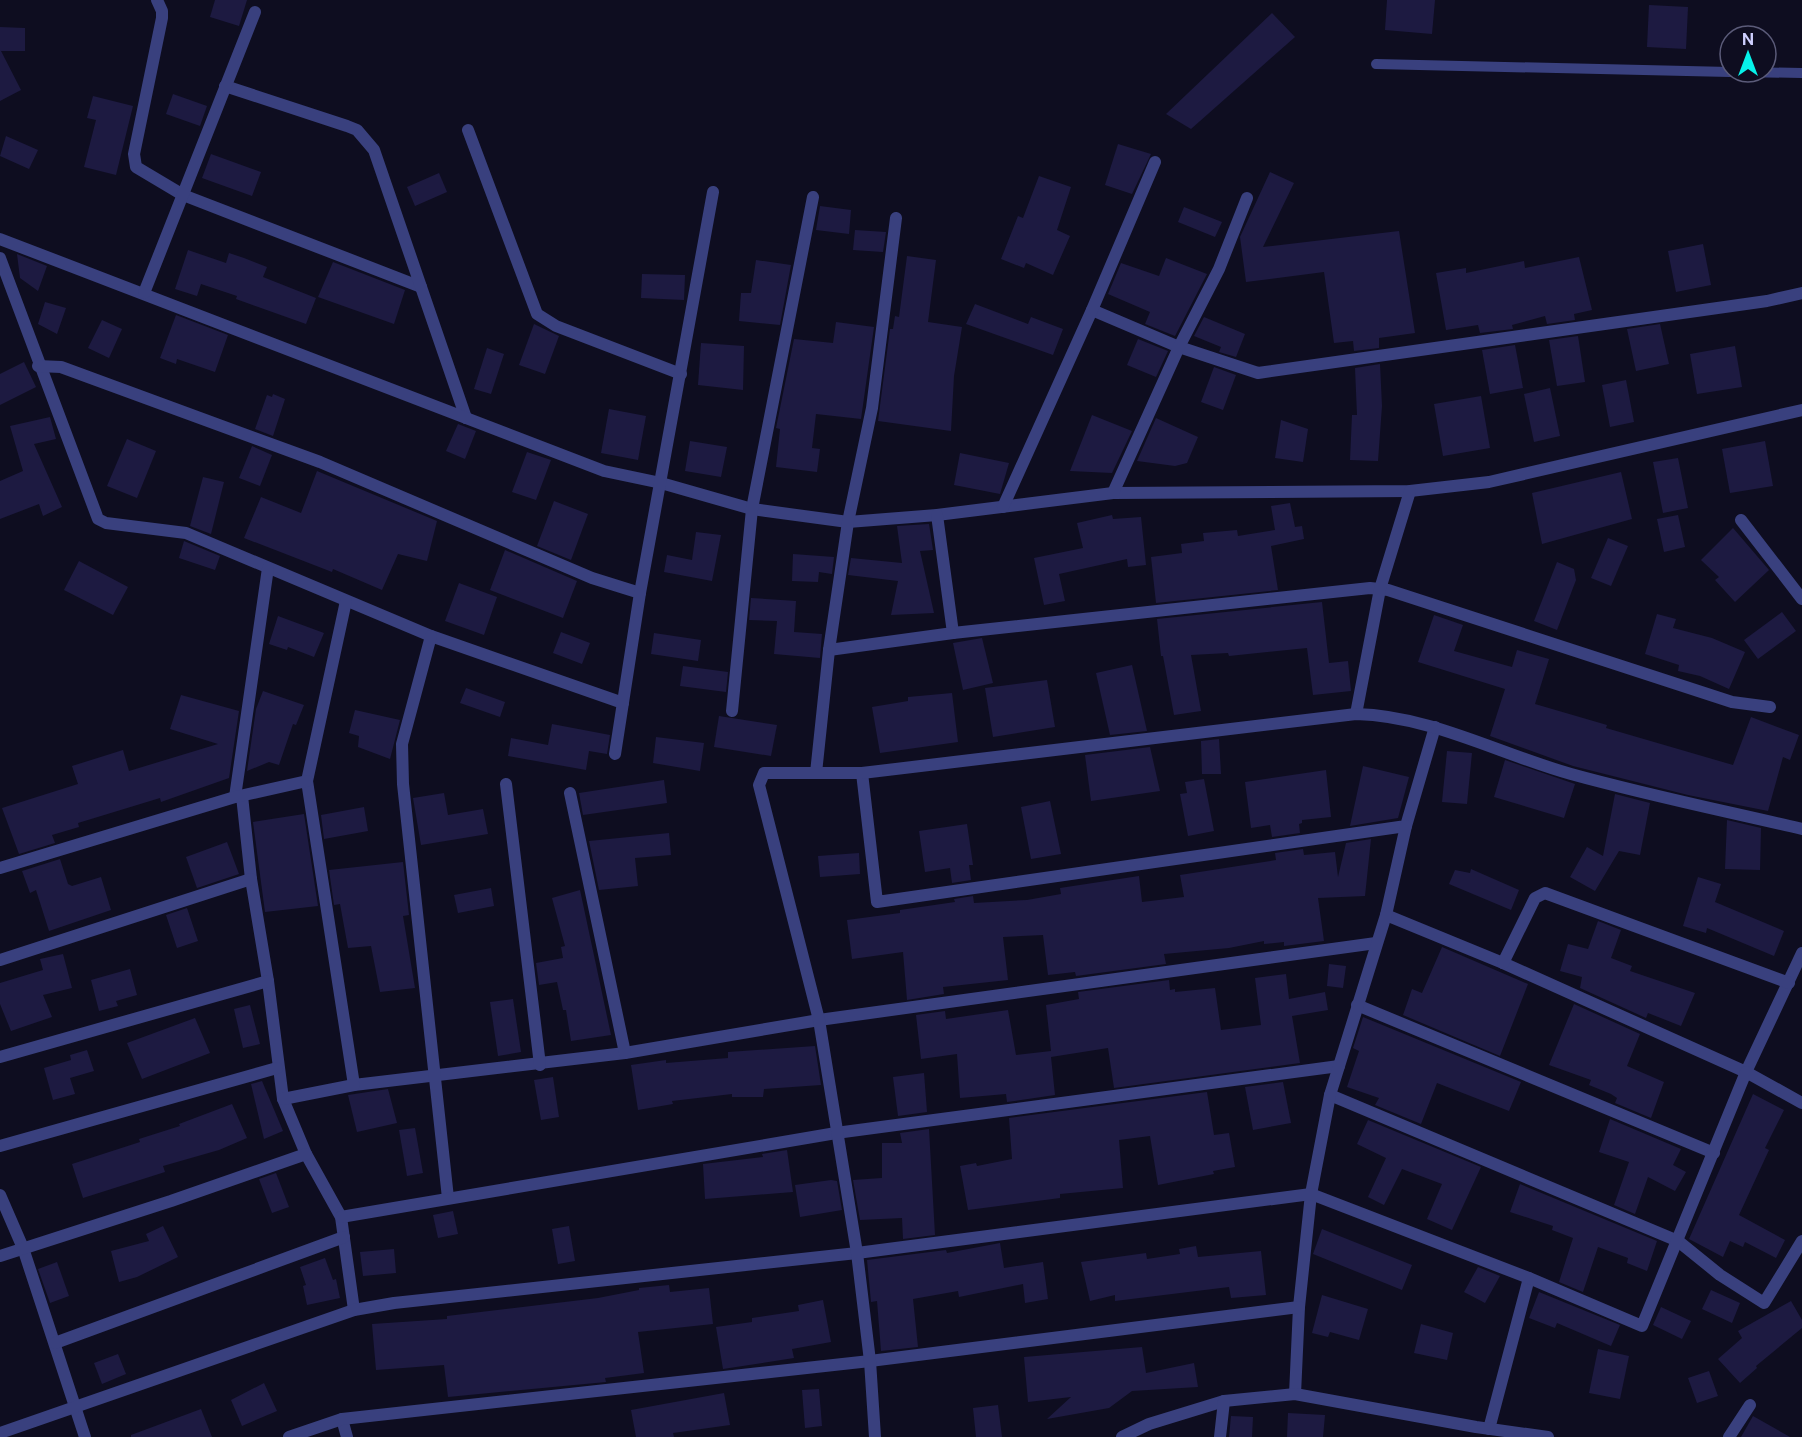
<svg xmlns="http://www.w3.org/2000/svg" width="1802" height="1437" font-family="'Public Sans',sans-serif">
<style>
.building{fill:#1d1a41}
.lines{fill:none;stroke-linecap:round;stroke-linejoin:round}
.lane{stroke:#39407e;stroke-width:10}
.street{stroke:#39407e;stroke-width:12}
</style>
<rect width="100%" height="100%" fill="#0e0d20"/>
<g class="building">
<polygon points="215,0 247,0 239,26 210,17"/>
<polygon points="1387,0 1435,0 1432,34 1385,30"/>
<polygon points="1649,5 1688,7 1686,49 1647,47"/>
<polygon points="1272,13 1295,37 1191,129 1166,114"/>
<polygon points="0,27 25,28 25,51 1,51 21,90 0,101"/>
<polygon points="173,94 207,106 200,126 166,114"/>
<polygon points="93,96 133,106 116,175 84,167 96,120 87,118"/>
<polygon points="6,136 38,150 29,169 0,156"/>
<polygon points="1118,144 1151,154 1132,194 1105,185"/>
<polygon points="211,154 261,172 252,196 202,178"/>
<polygon points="1270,172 1294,183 1263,247 1399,231 1415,333 1379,338 1379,348 1354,351 1353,341 1334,343 1324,272 1246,282 1240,237"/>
<polygon points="439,173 447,192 415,206 407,187"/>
<polygon points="1039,176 1071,187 1057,230 1070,236 1053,275 1026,263 1024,268 1001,259 1018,216 1023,218"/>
<polygon points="820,206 851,210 849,234 816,230"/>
<polygon points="1184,207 1222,222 1215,237 1178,222"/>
<polygon points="855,230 886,232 883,252 853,250"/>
<polygon points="1703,244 1711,285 1676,292 1668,251"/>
<polygon points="188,250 226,263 229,253 244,258 267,267 263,277 316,298 306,324 236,299 237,296 201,284 197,296 175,289"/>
<polygon points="17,254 47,266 38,291 20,278"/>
<polygon points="907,256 936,260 928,322 962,327 954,376 951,431 878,421 890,329 893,329 895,316 899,317"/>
<polygon points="1579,257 1592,310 1574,314 1575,320 1547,324 1545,316 1512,325 1513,329 1480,333 1478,325 1446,330 1436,273 1466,268 1466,273 1524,261 1525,268"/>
<polygon points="1166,258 1207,274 1175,336 1145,324 1150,312 1108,294 1121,263 1159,276"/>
<polygon points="756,260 791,265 780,325 739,321 741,293 751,293"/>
<polygon points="333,262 405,290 394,324 318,297"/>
<polygon points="642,274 685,275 684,300 641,298"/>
<polygon points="45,302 66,308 57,334 38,324"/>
<polygon points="975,304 1028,324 1031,317 1063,329 1053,355 966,324"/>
<polygon points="176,315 228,335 215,372 177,359 176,364 160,358"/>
<polygon points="1204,317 1245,334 1236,357 1219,352 1221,347 1194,336"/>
<polygon points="102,320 122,329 109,358 88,348"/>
<polygon points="836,322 874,327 861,419 816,414 812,448 820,449 817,472 776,467 780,429 776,428 794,339 833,343"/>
<polygon points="534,324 559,336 545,374 519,365"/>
<polygon points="1660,324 1669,364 1636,371 1627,329"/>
<polygon points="1578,336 1585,382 1557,386 1549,340"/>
<polygon points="1138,339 1168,351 1156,377 1127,365"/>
<polygon points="701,343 744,346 743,390 698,385"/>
<polygon points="1515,345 1523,388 1490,394 1482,350"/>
<polygon points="1735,346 1742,387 1697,394 1690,354"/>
<polygon points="487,348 504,354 491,394 474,389"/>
<polygon points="24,362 36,387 0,405 0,374"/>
<polygon points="1380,364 1382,406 1378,461 1350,460 1352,415 1357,415 1355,368"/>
<polygon points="1214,367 1236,375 1223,410 1201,402"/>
<polygon points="1626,380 1634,422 1610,427 1602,385"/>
<polygon points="1550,388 1560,436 1534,442 1524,394"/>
<polygon points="273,394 285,399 273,436 255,429 267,395 272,397"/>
<polygon points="1481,396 1490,448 1443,456 1434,404"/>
<polygon points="609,409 646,416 638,460 601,453"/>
<polygon points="1092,415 1132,431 1112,473 1070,471"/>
<polygon points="50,417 56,439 34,444 62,507 43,516 39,504 0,519 0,481 23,471 10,426"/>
<polygon points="1156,418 1198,437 1187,463 1175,466 1137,461"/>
<polygon points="1281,420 1308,429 1303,462 1275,458"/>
<polygon points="458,424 476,431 465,459 446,451"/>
<polygon points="127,439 156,451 137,498 107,486"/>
<polygon points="690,441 727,447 721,477 685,471"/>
<polygon points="1765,441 1773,486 1730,493 1722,449"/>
<polygon points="252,446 272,455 260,486 239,478"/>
<polygon points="527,452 551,460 536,500 512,492"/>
<polygon points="960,453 1009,463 1000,494 954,485"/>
<polygon points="1678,458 1688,508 1663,513 1653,462"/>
<polygon points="317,471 437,521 427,561 398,554 382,590 333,569 332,572 244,538 261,497 301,513"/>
<polygon points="1621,472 1632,519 1542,544 1532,493"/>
<polygon points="203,477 224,482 211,534 190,526"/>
<polygon points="554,501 588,514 571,560 537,546"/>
<polygon points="1290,503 1295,527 1302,526 1304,539 1271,546 1278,590 1156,603 1151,557 1182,553 1181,544 1204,541 1203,533 1237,530 1238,536 1275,530 1271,506"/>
<polygon points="1112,515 1113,519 1141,517 1146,565 1128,567 1127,559 1059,574 1065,601 1044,605 1034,558 1083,548 1077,523"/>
<polygon points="1678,515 1685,547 1664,552 1657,519"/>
<polygon points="929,524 933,550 920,551 934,613 891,615 898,581 848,575 851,558 902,563 897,526"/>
<polygon points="1733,528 1769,570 1735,602 1715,580 1719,577 1701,560"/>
<polygon points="696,532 721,535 712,581 664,572 667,555 692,560"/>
<polygon points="1608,538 1628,546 1611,586 1591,578"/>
<polygon points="184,541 220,556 215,570 179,558"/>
<polygon points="505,550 577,581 563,618 490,590"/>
<polygon points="793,554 834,557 832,574 819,572 818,582 792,581"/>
<polygon points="79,561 128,587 113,615 64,590"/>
<polygon points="1557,562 1574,569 1576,580 1557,630 1534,621"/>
<polygon points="459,583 497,597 484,635 445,621"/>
<polygon points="751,598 796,601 794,632 822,634 820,658 774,654 777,621 749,620"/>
<polygon points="1322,602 1329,663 1348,661 1351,691 1313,695 1307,648 1229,656 1228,653 1191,655 1201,711 1174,715 1163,656 1161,656 1157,619"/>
<polygon points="1782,612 1796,631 1758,659 1744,640"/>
<polygon points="1657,614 1676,619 1673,628 1712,638 1745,652 1729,689 1700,676 1678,671 1679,665 1645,654"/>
<polygon points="1434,615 1463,625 1454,651 1512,667 1517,650 1549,659 1535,704 1607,725 1606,728 1733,765 1751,717 1799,735 1790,760 1783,757 1768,811 1688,795 1573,766 1490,736 1505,689 1418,662"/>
<polygon points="278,616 324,633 314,657 288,647 287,650 269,644"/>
<polygon points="561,632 590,643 582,664 553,653"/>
<polygon points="654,633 701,640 698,661 651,654"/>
<polygon points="982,638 993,683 963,690 953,643"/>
<polygon points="1132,665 1147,731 1110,735 1096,673"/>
<polygon points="683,666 728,672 726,692 680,686"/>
<polygon points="1047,680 1055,727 993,737 985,688"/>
<polygon points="466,688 505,702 500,717 460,703"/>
<polygon points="263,691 304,705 296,725 293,724 279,765 269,762 247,771 256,709"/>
<polygon points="952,693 958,742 880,753 872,707 908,701 908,697"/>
<polygon points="181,695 239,711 229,778 161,802 160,798 78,823 79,827 52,835 55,843 19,854 2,808 78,784 72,766 123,750 129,771 218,744 170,729"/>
<polygon points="355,710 400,720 390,759 358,747 359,736 349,733"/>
<polygon points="719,716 777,725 771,756 714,747"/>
<polygon points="552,724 610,735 607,754 589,751 586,770 508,756 511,738 548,745"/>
<polygon points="656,737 704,743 700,771 653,763"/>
<polygon points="1219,739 1221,774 1202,774 1201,741"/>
<polygon points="1150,747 1160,791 1091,801 1085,755"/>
<polygon points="1447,751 1472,753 1467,804 1442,802"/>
<polygon points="1505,760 1575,784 1564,818 1494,797"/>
<polygon points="1363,766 1409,777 1398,818 1350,826"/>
<polygon points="1326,770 1331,817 1302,820 1302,823 1299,824 1300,833 1272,837 1270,825 1251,828 1245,782"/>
<polygon points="1204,779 1214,831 1188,836 1180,794 1187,793 1185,782"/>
<polygon points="664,780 667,803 583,815 579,793"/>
<polygon points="444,793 448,815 483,809 488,834 421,845 413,798"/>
<polygon points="1615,794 1650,803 1640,855 1619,851 1595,891 1570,877 1587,847 1603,856"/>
<polygon points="1050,801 1061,854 1031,859 1021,807"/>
<polygon points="364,807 368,831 324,839 321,815"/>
<polygon points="304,814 318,906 265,912 253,822"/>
<polygon points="1727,820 1761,828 1760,870 1725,869"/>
<polygon points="967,824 973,865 969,865 971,880 952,883 950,868 925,872 919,831"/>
<polygon points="669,833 671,855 635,858 638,886 599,890 589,841"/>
<polygon points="1371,839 1365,896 1318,898 1324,941 1284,946 1284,942 1264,944 1264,941 1229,948 1164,954 1166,964 1076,976 1075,972 1048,975 1043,935 1003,937 1008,980 943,987 944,994 907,1000 903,952 852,959 847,920 900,913 900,910 955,902 954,899 973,896 974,903 1027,900 1061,894 1060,888 1139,876 1142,902 1184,897 1180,875 1276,860 1275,853 1303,849 1304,855 1335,852 1338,877 1346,843"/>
<polygon points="227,842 239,874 197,888 186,857"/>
<polygon points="859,853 860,874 820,877 818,856"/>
<polygon points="60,859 68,884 72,886 101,877 111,910 49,931 36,890 30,893 22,871"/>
<polygon points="403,862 409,915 403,916 415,988 380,992 371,946 348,948 340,904 334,905 329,870"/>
<polygon points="1471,869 1519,890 1511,910 1449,884 1455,870 1470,873"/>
<polygon points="1698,877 1721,884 1715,902 1784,931 1774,956 1707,928 1706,933 1683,926"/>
<polygon points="491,888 494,906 458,913 454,895"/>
<polygon points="580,890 611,1035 571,1041 566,1010 563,1010 557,982 539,985 536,963 563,958 561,947 565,946 552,898"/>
<polygon points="187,908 198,941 177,948 166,915"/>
<polygon points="1598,921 1621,930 1611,958 1632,966 1630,971 1695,993 1681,1026 1648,1013 1646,1018 1580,988 1582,977 1560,971 1568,944 1588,949"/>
<polygon points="1442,947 1528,984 1500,1056 1403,1015 1412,989 1422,993"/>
<polygon points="63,954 72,988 43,995 52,1017 11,1031 0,1004 0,983 43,970 40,959"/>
<polygon points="1329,964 1346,966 1343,988 1327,986"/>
<polygon points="130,969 137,995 116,1001 118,1006 99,1011 91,980"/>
<polygon points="1286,974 1289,999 1325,992 1328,1010 1292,1016 1300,1063 1114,1088 1108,1048 1051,1057 1055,1095 1007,1102 1006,1094 960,1098 957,1054 921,1059 916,1015 945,1011 946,1019 1008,1010 1016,1055 1051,1051 1046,1005 1079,999 1078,992 1169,980 1170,990 1175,989 1175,992 1215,988 1221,1030 1261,1025 1255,978"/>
<polygon points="513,999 521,1052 498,1056 490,1002"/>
<polygon points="1574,1004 1640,1034 1627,1066 1664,1082 1651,1118 1615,1103 1617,1098 1611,1094 1589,1085 1591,1080 1549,1065"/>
<polygon points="250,1005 260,1044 243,1048 234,1009"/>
<polygon points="1363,1017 1521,1082 1509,1111 1437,1083 1421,1124 1375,1105 1379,1098 1347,1087 1359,1051 1353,1048"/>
<polygon points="195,1018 210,1053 142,1079 127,1043"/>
<polygon points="815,1046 821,1085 764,1089 763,1097 732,1097 732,1094 672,1101 673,1104 638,1110 631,1065 666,1060 666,1063 728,1058 728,1052"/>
<polygon points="87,1050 94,1071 70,1078 75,1094 53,1100 44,1068 71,1060 70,1055"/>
<polygon points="924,1073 927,1112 898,1116 893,1077"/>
<polygon points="553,1077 559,1117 541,1120 534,1080"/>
<polygon points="262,1081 283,1131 264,1139 251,1084"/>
<polygon points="1283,1082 1291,1123 1253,1130 1245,1087"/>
<polygon points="388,1089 397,1123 357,1132 348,1095"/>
<polygon points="1207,1092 1214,1135 1229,1133 1235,1167 1213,1171 1214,1174 1158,1185 1150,1136 1119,1140 1123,1188 1060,1194 1060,1198 968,1210 960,1166 976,1163 977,1166 1012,1159 1009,1118"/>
<polygon points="1753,1094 1784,1110 1765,1148 1769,1150 1739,1215 1785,1240 1776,1258 1745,1242 1743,1247 1730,1241 1723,1257 1689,1239"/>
<polygon points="232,1104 247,1138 219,1150 163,1166 165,1172 83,1198 72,1164 140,1142 139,1139 180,1126 179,1124"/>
<polygon points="1610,1119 1681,1149 1673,1165 1686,1172 1675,1191 1648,1177 1635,1214 1614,1205 1629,1162 1599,1152"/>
<polygon points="1368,1120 1481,1167 1452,1230 1427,1219 1442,1184 1402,1169 1384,1205 1368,1197 1386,1158 1357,1144"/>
<polygon points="415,1128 423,1173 407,1176 399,1130"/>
<polygon points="929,1129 935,1235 903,1239 902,1218 860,1220 853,1180 882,1178 882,1143 902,1143 900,1133"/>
<polygon points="787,1150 793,1192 705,1199 703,1164 763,1157 762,1154"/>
<polygon points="276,1173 289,1207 272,1213 259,1179"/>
<polygon points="831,1180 837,1181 842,1210 800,1217 795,1185"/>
<polygon points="1520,1184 1657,1241 1647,1271 1627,1263 1628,1258 1598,1247 1583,1292 1559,1282 1573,1238 1552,1230 1553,1226 1510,1212"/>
<polygon points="453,1211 458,1234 438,1238 433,1215"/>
<polygon points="163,1226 178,1257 137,1277 119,1282 111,1251 149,1241 146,1234"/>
<polygon points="569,1226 575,1261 558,1264 552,1229"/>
<polygon points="1322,1229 1412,1265 1402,1290 1313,1254"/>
<polygon points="1000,1243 1004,1268 1043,1262 1048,1299 1025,1303 1023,1284 959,1297 958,1291 913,1299 918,1347 881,1351 877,1301 871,1302 867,1260 946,1250 947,1253"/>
<polygon points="1196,1246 1198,1257 1261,1251 1266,1295 1231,1298 1229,1287 1115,1301 1115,1295 1090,1301 1081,1262 1146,1253 1147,1259 1180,1254 1179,1249"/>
<polygon points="394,1249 396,1273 363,1276 360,1252"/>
<polygon points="325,1258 333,1280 336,1279 340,1298 307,1305 303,1286 306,1285 300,1267"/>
<polygon points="57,1262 69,1296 50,1303 38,1269"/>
<polygon points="1478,1267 1500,1276 1485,1303 1464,1292"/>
<polygon points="669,1285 670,1292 709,1288 713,1324 638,1332 644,1373 605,1378 606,1382 448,1397 444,1365 376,1370 372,1324 447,1319 447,1316 598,1298 639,1290 639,1288"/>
<polygon points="1711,1290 1740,1303 1732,1323 1702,1309"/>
<polygon points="1539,1292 1620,1325 1611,1346 1557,1323 1555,1328 1529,1318"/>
<polygon points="1322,1295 1368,1309 1359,1340 1330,1332 1328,1337 1312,1333"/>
<polygon points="823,1300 831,1342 792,1349 794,1358 723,1369 716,1327 752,1322 752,1318 799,1311 798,1305"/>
<polygon points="1791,1301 1802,1320 1802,1328 1756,1366 1757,1368 1740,1383 1718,1359 1742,1338 1738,1331"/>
<polygon points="1661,1307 1691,1321 1682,1339 1653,1325"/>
<polygon points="1421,1324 1453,1333 1447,1360 1414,1353"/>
<polygon points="1142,1347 1146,1373 1194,1363 1198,1387 1132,1391 1109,1408 1047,1419 1071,1397 1028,1402 1024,1357"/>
<polygon points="1598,1349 1629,1356 1620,1399 1589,1393"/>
<polygon points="118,1354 126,1374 102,1384 94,1363"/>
<polygon points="1709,1371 1718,1396 1697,1403 1688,1378"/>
<polygon points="264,1383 277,1411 242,1426 231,1400"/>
<polygon points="819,1389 822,1426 805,1428 802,1390"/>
<polygon points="724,1393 730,1425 673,1433 674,1437 636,1437 631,1410"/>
<polygon points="998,1405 1002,1437 976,1437 973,1408"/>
<polygon points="201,1409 212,1437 131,1437 131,1435"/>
<polygon points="1288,1413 1325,1415 1323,1437 1287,1437"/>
<polygon points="1231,1416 1253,1417 1252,1437 1229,1437"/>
<polygon points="1753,1416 1790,1437 1741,1437"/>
</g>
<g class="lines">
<g class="lane">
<polyline points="1376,64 1730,72"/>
<polyline points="1742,72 1802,73"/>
</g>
<g class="street">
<polyline points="157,0 162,11 162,18 134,154 136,167 183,195 421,287"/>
<polyline points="225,86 347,126 357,130 374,150 466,418"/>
<polyline points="468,130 537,314 556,326 681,374"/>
<polyline points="0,239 604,471 661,483 752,509 848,522 937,515 1113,493 1410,491 1489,482 1802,410"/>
<polyline points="0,258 98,519 106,523 186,533 431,636 623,703"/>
<polyline points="144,293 255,12"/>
<polyline points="1092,310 1179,347 1258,373 1767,301 1802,293"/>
<polyline points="38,366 61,367 320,462 592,578 640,593"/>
<polyline points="1113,493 1179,347 1219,269 1247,198"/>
<polyline points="1003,507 1092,310 1155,162"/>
<polyline points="937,515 953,633"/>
<polyline points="1741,520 1802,599"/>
<polyline points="346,601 307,781 354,1085 625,1053 819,1020 1376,943"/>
<polyline points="431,636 402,744 403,784 448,1198"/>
<polyline points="829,650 953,633 1370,588 1388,590 1732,702 1770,707"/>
<polyline points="732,711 752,509 813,197"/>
<polyline points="1356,714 1380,589 1410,491"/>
<polyline points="615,754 640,593 713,192"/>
<polyline points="816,773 829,650 848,522 872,408 896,218"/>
<polyline points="862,773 877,902 1406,826 1435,727"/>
<polyline points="506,784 540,1065"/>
<polyline points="570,793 625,1053"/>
<polyline points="242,796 251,879 268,981 283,1099 306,1154 341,1217 354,1310"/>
<polyline points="235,797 268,568"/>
<polyline points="0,868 235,797 307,781"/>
<polyline points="1386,915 1503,963 1746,1072 1802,953"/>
<polyline points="0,960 251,879"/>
<polyline points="1503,963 1535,898 1545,893 1789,983"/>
<polyline points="1357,1005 1714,1153"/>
<polyline points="0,1057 268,981"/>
<polyline points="1330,1095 1678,1241 1720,1275 1764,1303 1802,1241"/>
<polyline points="283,1099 354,1085"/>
<polyline points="0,1146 277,1068"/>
<polyline points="0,1195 23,1248 85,1437"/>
<polyline points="341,1217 836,1133 1339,1066"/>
<polyline points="0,1256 171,1201 306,1154"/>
<polyline points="55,1343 344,1237"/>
<polyline points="1295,1394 1299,1307 1311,1194 1330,1095 1386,915 1406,826"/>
<polyline points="342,1419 347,1437"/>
<polyline points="1489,1429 1529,1278"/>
<polyline points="0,1433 354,1310 394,1303 857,1253 1311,1194 1529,1278 1642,1326 1746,1072 1802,1103"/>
<polyline points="289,1437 342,1419 870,1361 1299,1307"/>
<path d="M875 1437 870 1361 857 1253 819 1020 759 785 764 773H862L1356 714C1432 716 1499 754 1571 774 1647 795 1725 811 1802 829"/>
<polyline points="1122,1437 1149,1424 1224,1401 1295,1394 1476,1427 1548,1437"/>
<polyline points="1220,1437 1224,1401"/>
<polyline points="1729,1437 1750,1405"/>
</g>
</g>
<g transform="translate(1748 54)"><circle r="28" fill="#0e0d20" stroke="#5b5b79" stroke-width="1.5"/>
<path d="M0-4.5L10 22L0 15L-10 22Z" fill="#06f2ea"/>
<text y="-9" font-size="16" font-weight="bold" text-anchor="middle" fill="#cecffe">N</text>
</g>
</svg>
